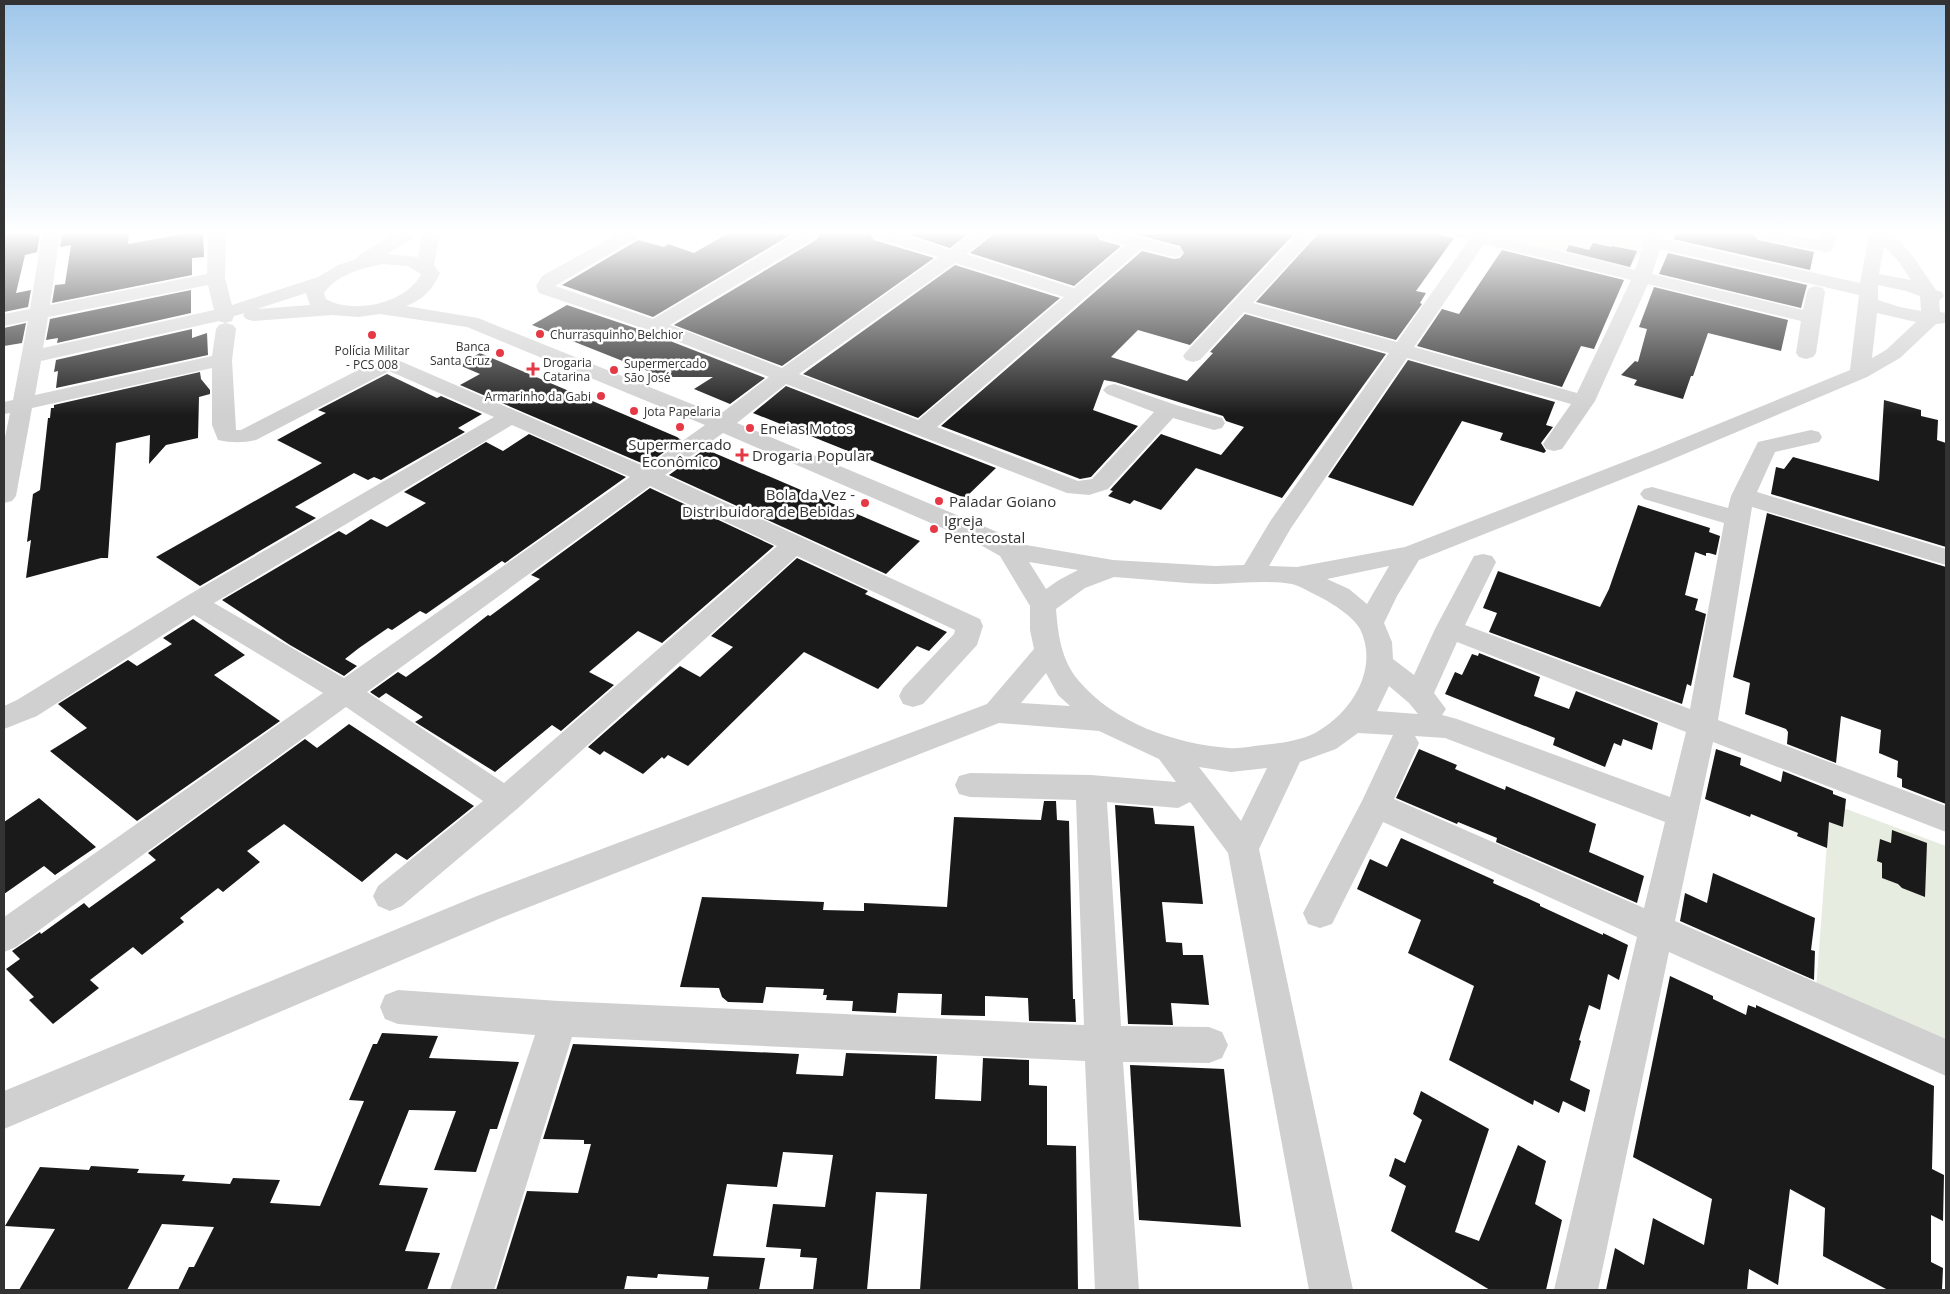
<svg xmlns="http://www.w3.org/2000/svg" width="1950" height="1294" font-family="'Open Sans',sans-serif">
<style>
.green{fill:#e6ecdf}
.building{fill:#1a1a1a}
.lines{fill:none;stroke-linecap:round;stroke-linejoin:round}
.minor{fill:#d0d0d0;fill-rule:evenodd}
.poi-dot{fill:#e63946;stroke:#fff;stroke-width:2}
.labels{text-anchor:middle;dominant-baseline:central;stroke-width:5;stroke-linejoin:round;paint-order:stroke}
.far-poi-label{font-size:12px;fill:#333;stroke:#fff;text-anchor:start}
.poi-label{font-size:15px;fill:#333;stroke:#fff;text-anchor:start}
</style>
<rect width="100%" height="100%" fill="#fff"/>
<g class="green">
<polygon points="1480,234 1652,234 1628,271"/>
<polygon points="1830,803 1946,846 1946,1049 1816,990"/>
</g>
<g class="building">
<polygon points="4,234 40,234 37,252 25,255 16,293 31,290 28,307 4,312"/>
<polygon points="62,234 129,234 128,244 182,234 203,234 204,257 192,258 192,275 52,303 55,285 65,284 71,245 60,247"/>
<polygon points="727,234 792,234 653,317 562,285 638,240 664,247 668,244 694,253"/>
<polygon points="820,234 870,234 874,240 934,258 782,366 674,325 816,240"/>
<polygon points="907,234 968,234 950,248"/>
<polygon points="994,234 1096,234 1100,240 1121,246 1074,286 970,253"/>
<polygon points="1135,234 1294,234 1190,345 1138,330 1111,357 1187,381 1213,353 1210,352 1245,314 1386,354 1282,498 1196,468 1161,510 1134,500 1130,504 1108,496 1113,491 1110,490 1161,434 1221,455 1244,427 1226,421 1223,416 1115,382 1104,380 1093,410 1138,426 1091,477 1080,479 941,426 1142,251 1174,259 1180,258 1184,253 1180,246"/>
<polygon points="1318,234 1438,234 1454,238 1416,291 1426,293 1420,303 1422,304 1396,340 1256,302"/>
<polygon points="1675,234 1753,234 1758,240 1814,252 1810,270 1673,239"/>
<polygon points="1593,243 1611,247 1612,246 1637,251 1630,267 1566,251 1569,245 1589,250"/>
<polygon points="1502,250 1624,280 1594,349 1581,346 1562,387 1417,346 1442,309 1459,314"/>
<polygon points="1668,253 1807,285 1801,308 1659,274"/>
<polygon points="955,265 1060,298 918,418 803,374"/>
<polygon points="1654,287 1788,320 1781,351 1708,333 1693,376 1691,376 1683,399 1634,385 1637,380 1621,375 1635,361 1638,362 1647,329 1639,327"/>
<polygon points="191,290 191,313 57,343 58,338 46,340 50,319"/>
<polygon points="567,305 647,332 765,378 730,404 694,389 713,377 663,377 532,325"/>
<polygon points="26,323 22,343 4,346 4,328"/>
<polygon points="192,329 192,338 207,333 208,355 56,388 58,371 54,372 56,360"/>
<polygon points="480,353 677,437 681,440 646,465 460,385 480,374 459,365"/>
<polygon points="1408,360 1555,402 1546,425 1553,427 1541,443 1546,451 1544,453 1500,440 1503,433 1462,421 1413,506 1328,477"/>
<polygon points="200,372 201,379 210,390 210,394 199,397 198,438 166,445 149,464 150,435 116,443 108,558 101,558 26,578 31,540 27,542 33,494 40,490 48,418 50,418 51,408 54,408 54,405"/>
<polygon points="387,374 437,398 441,396 482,414 458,428 465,432 381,480 374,477 368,480 354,473 295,507 316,518 200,586 156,557 322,463 277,440 326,413 318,410"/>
<polygon points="786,386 996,468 965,498 753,413"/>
<polygon points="1884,400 1921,410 1921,416 1938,420 1937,440 1946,443 1946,547 1771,494 1776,467 1784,469 1793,457 1879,481"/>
<polygon points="529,434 626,477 505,563 502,561 426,614 420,611 392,630 388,628 359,648 345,659 357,666 344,676 290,645 222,600 339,531 346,535 371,519 387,527 426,503 404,492 486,442 503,451"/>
<polygon points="705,449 815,496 920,541 886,574 669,475"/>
<polygon points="650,488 774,546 662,643 638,631 589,672 614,685 561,731 552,725 495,772 415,722 423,717 386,693 379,698 370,692 398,672 406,677 435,656 488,615 490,616 540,579 531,575"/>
<polygon points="1638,505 1710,528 1709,532 1720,536 1716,555 1709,553 1706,553 1706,556 1695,552 1685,595 1698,599 1695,610 1706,614 1691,686 1687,684 1682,704 1489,632 1497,613 1483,608 1498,571 1600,607 1609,589"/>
<polygon points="1767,513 1946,567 1946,804 1902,787 1902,779 1897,777 1898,761 1879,753 1881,730 1841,716 1836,763 1787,744 1788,732 1786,729 1745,714 1750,683 1733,677"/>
<polygon points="797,558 868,591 865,594 947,632 929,651 917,646 878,689 804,652 688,766 668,755 664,759 662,757 643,774 604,751 600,755 588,747 680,666 700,677 733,647 711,636"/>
<polygon points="193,619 245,655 214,675 280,721 137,821 50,751 87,728 58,704 128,660 137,666 172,644 163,638"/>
<polygon points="1479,653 1540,677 1534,696 1569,709 1576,691 1658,723 1652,750 1623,739 1621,746 1614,743 1605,767 1553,745 1555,738 1445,694 1455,672 1462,675 1472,654 1478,656"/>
<polygon points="349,724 474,806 407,860 396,853 362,882 284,824 247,851 260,862 223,892 218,888 180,918 184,922 142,955 133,947 90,980 99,988 53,1024 29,1000 34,997 6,969 20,959 12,951 40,932 41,934 84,903 89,908 156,860 148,853 305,739 317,748"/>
<polygon points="1419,749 1457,765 1455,769 1505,790 1506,786 1596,824 1589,852 1644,876 1637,903 1496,842 1497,838 1458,822 1457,824 1396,798"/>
<polygon points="1716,749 1741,758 1740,765 1781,782 1783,771 1833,791 1833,794 1846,799 1843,827 1829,822 1827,848 1797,836 1798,833 1751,814 1750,817 1705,799"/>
<polygon points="39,798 96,847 55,875 44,866 4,894 4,822"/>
<polygon points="1044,801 1056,801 1057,820 1069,821 1073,999 1075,999 1076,1022 1029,1021 1028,998 985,996 985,1016 941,1015 942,994 898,993 896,1013 852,1011 853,1001 826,1000 827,995 823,995 824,989 766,987 763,1003 728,1002 722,997 719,988 680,987 702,897 824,902 823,910 864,911 864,903 947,907 954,817 1041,820"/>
<polygon points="1115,805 1153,808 1155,824 1194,826 1203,904 1162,902 1166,942 1182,943 1183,955 1203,955 1209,1005 1171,1003 1173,1025 1128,1024"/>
<polygon points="1892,830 1927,843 1925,897 1902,888 1898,884 1882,878 1882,863 1877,861 1880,839 1891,843"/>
<polygon points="1401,838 1494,880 1493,883 1540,904 1540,906 1603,935 1603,933 1628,945 1619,980 1608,974 1600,1010 1589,1005 1579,1040 1581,1041 1570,1080 1590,1090 1585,1112 1563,1101 1559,1113 1534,1100 1533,1105 1449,1060 1474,986 1408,953 1421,920 1357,889 1370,859 1387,867"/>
<polygon points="1713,873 1815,918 1811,950 1815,951 1814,980 1680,921 1685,893 1707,903"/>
<polygon points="1670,976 1713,996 1713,999 1746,1015 1748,1005 1756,1008 1756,1005 1934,1086 1932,1169 1944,1175 1943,1221 1931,1215 1931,1262 1943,1268 1942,1290 1888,1290 1823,1256 1825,1208 1790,1189 1778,1285 1749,1269 1747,1290 1606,1290 1615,1248 1644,1265 1653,1218 1704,1245 1712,1199 1633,1157"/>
<polygon points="382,1033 438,1036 429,1058 519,1062 497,1129 490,1129 476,1172 434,1170 456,1111 409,1110 379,1185 428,1188 405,1251 440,1253 427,1290 178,1290 189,1267 194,1267 214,1227 162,1224 127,1290 19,1290 55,1229 5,1226 40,1167 89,1170 91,1166 139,1169 137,1173 185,1175 182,1181 230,1184 233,1178 280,1180 270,1203 320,1206 364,1101 349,1100 373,1044 377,1044"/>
<polygon points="573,1044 799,1054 796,1074 843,1076 846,1053 937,1056 935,1099 981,1101 983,1058 1029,1060 1029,1085 1047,1086 1047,1145 1076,1146 1078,1290 920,1290 927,1194 876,1192 867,1290 813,1290 817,1258 800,1257 801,1249 766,1247 773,1204 825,1207 833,1155 783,1152 777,1187 727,1184 713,1256 765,1258 759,1290 707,1290 709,1277 658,1274 657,1278 627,1276 624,1290 496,1290 527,1191 578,1193 591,1144 584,1144 584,1140 543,1139"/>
<polygon points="1130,1065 1224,1069 1241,1227 1139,1220"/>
<polygon points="1421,1091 1489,1129 1455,1232 1479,1241 1518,1145 1546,1161 1535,1204 1562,1220 1546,1290 1490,1290 1391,1231 1406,1186 1389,1176 1395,1158 1405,1163 1422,1120 1413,1114"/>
</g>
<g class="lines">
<g class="minor">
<path d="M42 234H60L50 305 207 274 208 234H226L225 278 232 305 318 277 338 265 356 259 359 255 394 234H416L413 238 387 254 418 257 422 234H440L434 265 440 273C433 289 423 300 406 306L478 318 719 415 769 377 648 330 539 293 536 286 542 276 618 234H640L637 238 555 286 653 319 796 234H818L815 238 670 325 782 368 938 257 875 238 872 234H900L950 250 971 234H992L966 254 1074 288 1125 245 1101 238 1098 234H1127L1180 248 1183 252 1180 256 1174 257 1141 249 937 427 1078 481 1092 479 1154 412 1107 394 1103 390 1107 386 1114 384 1121 386 1176 405 1222 418 1225 423 1222 428 1214 430 1173 418 1108 489 1089 495 1067 493 786 384 737 423 995 531 1015 543 1113 560 1215 566 1244 565 1271 520 1389 353 1244 312 1200 360 1193 362 1186 360 1183 356 1186 352 1297 234H1316L1253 303 1397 342 1469 240 1459 238 1456 234H1487L1635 270 1647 234H1665L1663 239 1860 283 1869 234H1893L1912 255 1936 290 1942 292 1944 296 1939 301 1940 312 1946 313V323L1936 324 1900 358 1867 377 1668 461 1419 560 1397 596 1384 623 1392 642 1393 659 1414 675 1435 629 1474 556 1483 554 1492 556 1496 562 1465 625 1690 709 1724 523 1644 499 1640 494 1644 489 1652 487 1728 508 1731 496 1758 442 1811 430 1819 432 1822 437 1819 442 1775 452 1757 492 1946 549V565L1752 507 1718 720 1946 806V832L1713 742 1675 921 1946 1039V1076L1669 952 1598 1290H1554L1637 937 1383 822 1332 924 1320 928 1308 924 1303 913 1362 801 1393 735 1358 733 1336 749 1300 762 1259 849 1353 1290H1309L1228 853 1190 802 1178 808 1107 802 1121 1026 1209 1027 1222 1032 1228 1045 1222 1058 1209 1063 1123 1062 1139 1290H1095L1085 1061 572 1037 494 1290H450L535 1035 398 1024 385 1019 380 1007 385 995 398 990 559 1001 1084 1025 1076 800 970 797 959 794 955 785 959 776 970 773 1091 775 1176 782 1159 759 1099 731 999 723 501 918 4 1129V1091L477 896 987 704 1034 649 1030 630V606L1000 556 977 543 723 433 665 475 980 619 983 626 977 645 923 704 913 707 903 704 899 696 903 688 954 634 955 630 797 556 517 809 402 906 390 911 378 906 373 896 378 886 483 801 346 707 16 947 4 952V917L323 693 194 615 37 716 4 729V706L17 700 185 597 494 417 389 371 256 440C242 443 232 443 218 440L212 425V368L32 408 16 496 12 501 4 503V442L10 413 4 414V402L13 400 28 321 4 326V314L30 309ZM1484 244 1631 280 1577 393 1414 347ZM1884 246 1899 262 1911 280 1879 274ZM1660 249 1859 295 1850 370 1652 451 1405 547 1297 567 1269 566 1291 528 1407 358 1571 404 1543 444 1546 449 1554 451 1562 449 1595 401 1648 284 1801 321 1796 353 1799 357 1806 359 1813 357 1816 353 1825 292 1823 288 1816 286 1809 288 1807 292 1803 310 1652 274ZM955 263 1064 297 918 420 799 374ZM382 264 408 266 421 274C407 303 354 315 326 299L324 293C338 274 360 269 382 264ZM208 285 214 310 43 348 48 317ZM1878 285 1906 291 1920 296 1921 311 1900 307 1878 300ZM306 293 310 305 257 309ZM245 313 243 315 246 319 253 321 332 315 358 317 380 314 467 327 705 425 646 467 400 361 386 359 366 366 241 430H236L232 360 236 329 233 325 226 323 219 325 216 329 212 356 35 395 41 361 219 321 225 323 232 321 234 316ZM1877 313 1916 322 1886 350 1872 358ZM512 425 630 477 344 678 214 603ZM650 486 777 546 504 783 367 692ZM1029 562 1078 570 1059 580 1046 589ZM1389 566 1367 604 1349 589 1327 579ZM1114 577C1148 579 1182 584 1216 584 1241 583 1267 580 1292 584 1300 586 1308 591 1316 595 1329 601 1353 616 1360 629 1380 670 1350 714 1315 733 1299 741 1281 743 1263 745 1252 746 1240 749 1229 748 1175 744 1114 723 1078 680 1061 659 1058 634 1056 609L1085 588ZM1457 642 1686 732 1670 797 1457 719 1442 715 1446 709 1434 693ZM1046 673 1058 695 1070 706 1021 703ZM1389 686 1409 703 1418 714 1377 711ZM1415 736 1445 738 1665 822 1644 908 1394 799 1419 743ZM1199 767 1231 772 1267 768 1241 821Z"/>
<polygon points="1755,234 1790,234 1818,240 1820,234 1838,234 1831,251 1825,252 1758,238"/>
</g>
</g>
<linearGradient id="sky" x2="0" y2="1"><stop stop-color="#9ec6ea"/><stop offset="0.56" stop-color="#fff"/><stop offset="1" stop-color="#fff" stop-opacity="0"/></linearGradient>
<rect width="1950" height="415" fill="url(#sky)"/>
<g class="poi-dot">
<circle cx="540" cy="334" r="5"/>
<circle cx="372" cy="335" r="5"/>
<circle cx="500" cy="353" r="5"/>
<path d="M530.5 361.5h5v5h5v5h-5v5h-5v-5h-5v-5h5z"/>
<circle cx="614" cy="370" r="5"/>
<circle cx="601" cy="396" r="5"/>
<circle cx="634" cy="411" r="5"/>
<circle cx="680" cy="427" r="5"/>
<circle cx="750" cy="428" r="5"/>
<path d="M739.5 447.5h5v5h5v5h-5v5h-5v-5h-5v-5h5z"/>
<circle cx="939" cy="501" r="5"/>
<circle cx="865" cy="503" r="5"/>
<circle cx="934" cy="529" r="5"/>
</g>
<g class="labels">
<g class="far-poi-label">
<text x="550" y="334">Churrasquinho Belchior</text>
<text x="490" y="346" text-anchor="end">Banca<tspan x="490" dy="14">Santa Cruz</tspan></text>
<text x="372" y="350" text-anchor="middle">Polícia Militar<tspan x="372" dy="14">- PCS 008</tspan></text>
<text x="543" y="362">Drogaria<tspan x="543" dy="14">Catarina</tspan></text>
<text x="624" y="363">Supermercado<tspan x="624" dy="14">São José</tspan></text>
<text x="591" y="396" text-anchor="end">Armarinho da Gabi</text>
<text x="644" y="411">Jota Papelaria</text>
</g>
<g class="poi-label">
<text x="760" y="428">Eneias Motos</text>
<text x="680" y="444" text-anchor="middle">Supermercado<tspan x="680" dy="17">Econômico</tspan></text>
<text x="752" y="455">Drogaria Popular</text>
<text x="855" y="494" text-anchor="end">Bola da Vez -<tspan x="855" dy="17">Distribuidora de Bebidas</tspan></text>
<text x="949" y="501">Paladar Goiano</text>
<text x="944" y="520">Igreja<tspan x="944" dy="17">Pentecostal</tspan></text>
</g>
</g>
<rect width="1950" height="1294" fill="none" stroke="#333333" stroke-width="10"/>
</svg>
